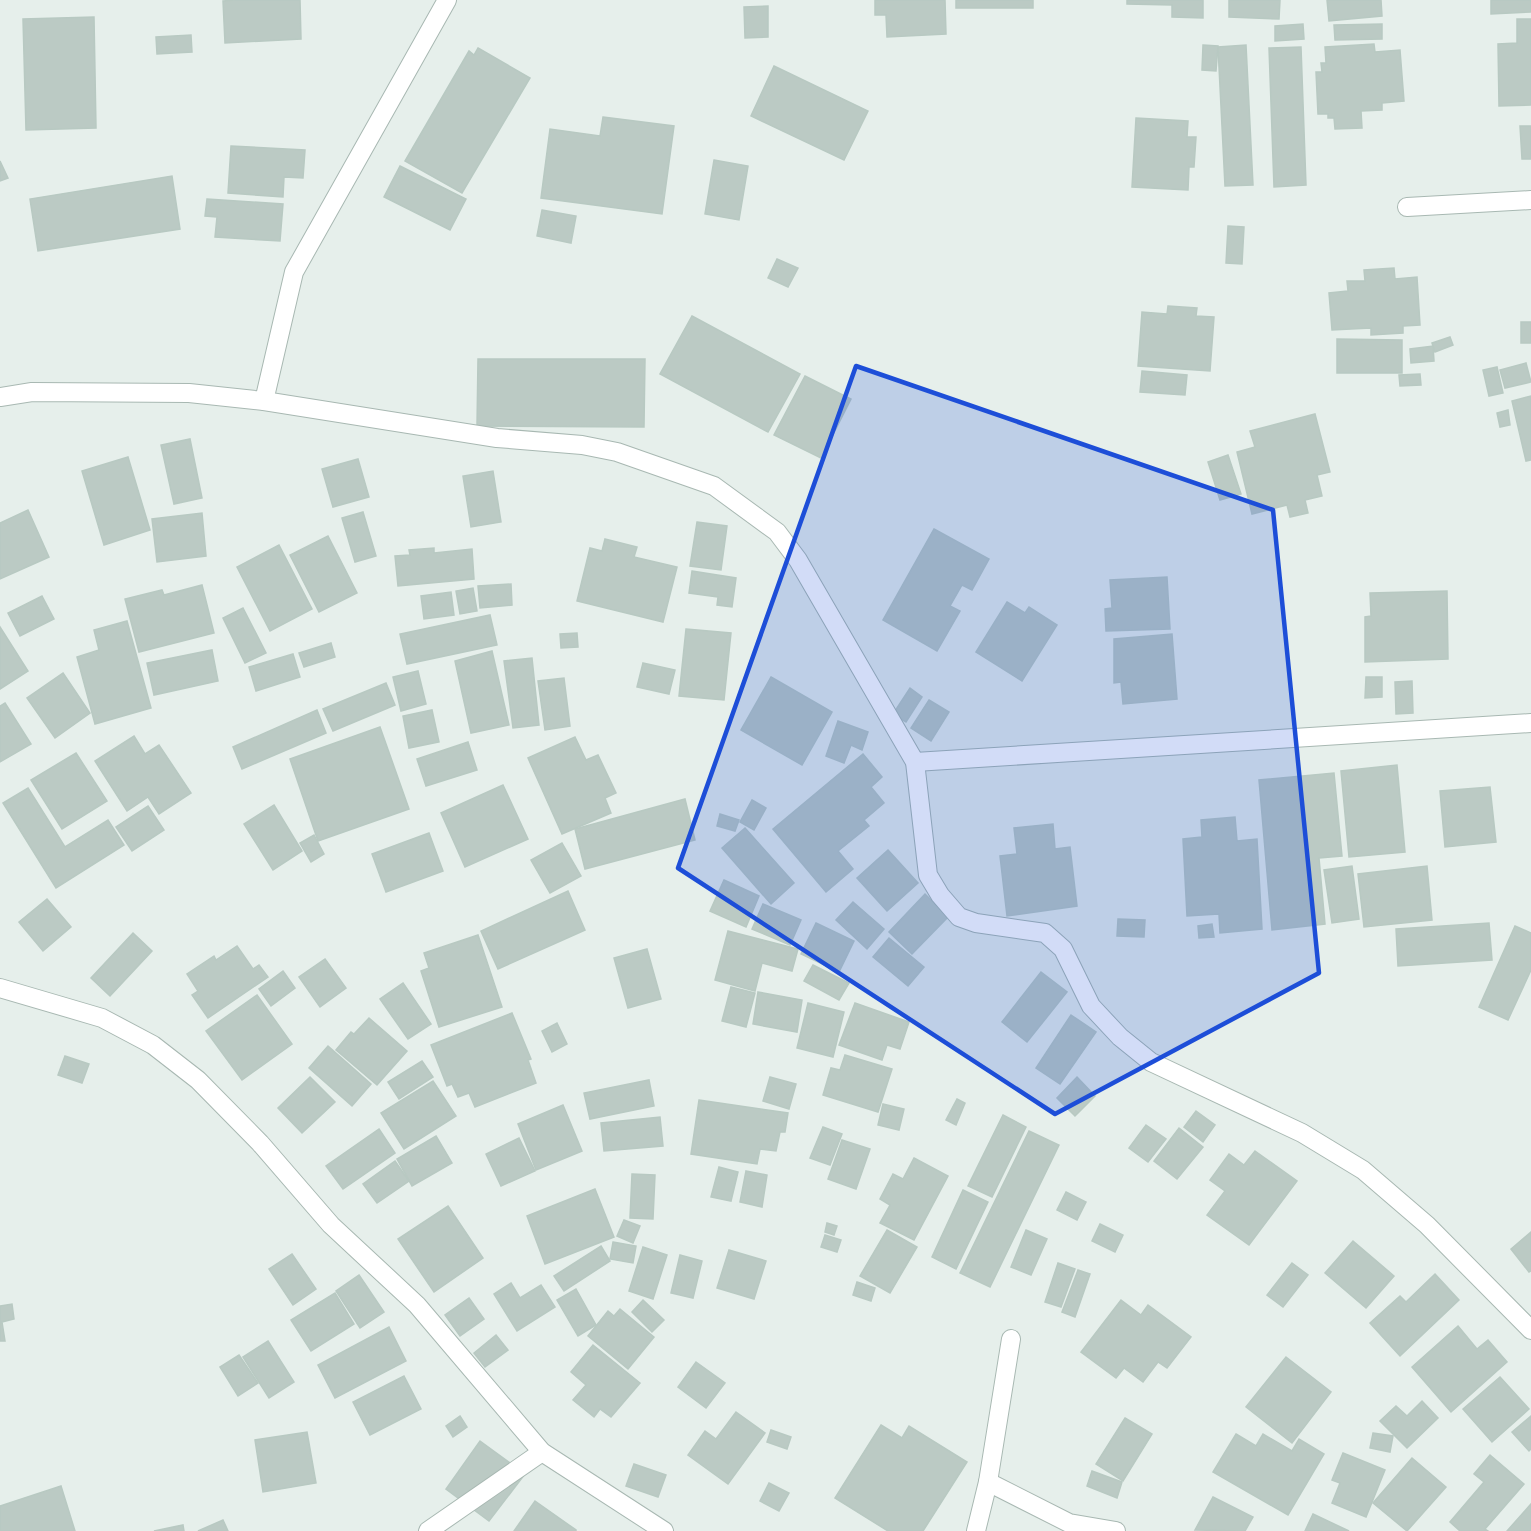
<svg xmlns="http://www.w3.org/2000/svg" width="1531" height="1531" font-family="'PT Sans',sans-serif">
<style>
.building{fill:#bbcac4;stroke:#b8c9c2;stroke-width:1.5}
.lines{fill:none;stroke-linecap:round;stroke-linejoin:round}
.minor-casing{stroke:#a8b8b2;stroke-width:20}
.minor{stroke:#fff;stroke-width:18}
.marked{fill:#1d4ed8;fill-opacity:0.2;stroke:#1d4ed8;stroke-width:4.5;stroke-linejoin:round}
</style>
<rect width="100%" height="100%" fill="#e6efeb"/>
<g class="building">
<polygon points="235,0 300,0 301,39 225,43 223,1"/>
<polygon points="875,0 945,0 946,34 887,37 886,15 875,15"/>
<rect x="956" y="0" width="77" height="8"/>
<polygon points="1127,0 1203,0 1203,18 1172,17 1172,5 1127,4"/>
<polygon points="1229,0 1280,0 1279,19 1229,17"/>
<polygon points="1327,0 1381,0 1382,16 1329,21"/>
<polygon points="1491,0 1531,0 1531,12 1491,14"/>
<polygon points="768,6 768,37 745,38 744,7"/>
<polygon points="94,17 96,128 26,130 23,19"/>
<polygon points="1517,19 1531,19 1531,105 1499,106 1498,44 1517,43"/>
<polygon points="1303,24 1304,39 1275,41 1275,26"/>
<polygon points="1382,24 1382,39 1335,40 1334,25"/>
<polygon points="191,35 192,52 157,54 156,37"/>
<polygon points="1374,44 1375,52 1400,50 1404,101 1382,103 1382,110 1361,111 1362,128 1335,129 1334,118 1328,118 1328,114 1318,114 1316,72 1322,72 1321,63 1326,63 1325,47"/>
<polygon points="1203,45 1218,46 1216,71 1202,70"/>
<polygon points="1246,45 1253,185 1225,186 1218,47"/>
<polygon points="1301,47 1306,185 1274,187 1269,48"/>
<polygon points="478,48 530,78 462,193 405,161 469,51 474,55"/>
<polygon points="774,66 868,111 844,160 751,116"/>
<polygon points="603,117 674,126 662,214 541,198 550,129 600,136"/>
<polygon points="1136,118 1188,121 1187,137 1196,137 1194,167 1189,167 1188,190 1132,187"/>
<polygon points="1520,126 1531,126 1531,159 1522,159"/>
<polygon points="231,146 305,150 303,178 284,177 283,197 228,193"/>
<polygon points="714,160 748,166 739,220 705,214"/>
<polygon points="0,161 8,178 0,181"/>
<polygon points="400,166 466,199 450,230 384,197"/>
<polygon points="172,176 180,229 38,251 30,199"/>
<polygon points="207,199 283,204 280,241 215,237 217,217 205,216"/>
<polygon points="542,210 576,216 571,243 537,236"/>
<polygon points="1228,226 1244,227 1242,264 1226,263"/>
<polygon points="777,259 798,268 788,287 768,278"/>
<polygon points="1394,268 1395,279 1417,277 1420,325 1403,326 1403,333 1371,335 1371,328 1332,330 1329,293 1348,291 1347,281 1365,281 1364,270"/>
<polygon points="1168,306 1197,308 1196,316 1214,317 1210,371 1138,366 1142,312 1167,314"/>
<polygon points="692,316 800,374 768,432 660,374"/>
<rect x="1521" y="322" width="10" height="21"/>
<polygon points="1450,337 1453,345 1435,352 1432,343"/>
<polygon points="1337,339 1402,340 1402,373 1337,373"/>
<polygon points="1433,346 1434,361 1411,363 1410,349"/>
<polygon points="478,359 645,359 644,427 477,426"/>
<polygon points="1526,363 1531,382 1505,388 1500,370"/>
<polygon points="1497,367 1503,393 1489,396 1483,370"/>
<polygon points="1142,371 1187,375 1185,395 1140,392"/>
<polygon points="1420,374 1421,385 1400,386 1399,375"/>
<polygon points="805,376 851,399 821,458 774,435"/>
<polygon points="1531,396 1531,460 1526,461 1512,401"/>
<polygon points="1508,410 1510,425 1500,427 1497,413"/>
<polygon points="1315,414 1330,472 1317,475 1322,496 1305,500 1308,513 1290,517 1287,505 1252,514 1237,452 1255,447 1250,431"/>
<polygon points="190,439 202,498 174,504 161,445"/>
<polygon points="1228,455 1241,494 1220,500 1208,462"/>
<polygon points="128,457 150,530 104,545 82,471"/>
<polygon points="358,459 369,497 333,507 322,469"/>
<polygon points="493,471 501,522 471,527 463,476"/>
<polygon points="28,510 49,557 0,579 0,523"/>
<polygon points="363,512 376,556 355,562 342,518"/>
<polygon points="202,513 206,556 157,562 152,519"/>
<polygon points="697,522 727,526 721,570 690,566"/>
<polygon points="934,529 989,559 972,590 962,585 950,606 960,611 937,651 883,620"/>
<polygon points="328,536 357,593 319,612 290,555"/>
<polygon points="605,539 637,547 634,557 677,567 663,622 577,601 590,548 602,551"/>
<polygon points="279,545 312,609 270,631 237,567"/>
<polygon points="434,548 434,553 472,549 474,579 398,586 395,556 410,555 409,550"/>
<polygon points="692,571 736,578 732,607 717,605 718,597 689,593"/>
<polygon points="1167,577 1170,629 1106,631 1105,609 1112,608 1110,580"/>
<polygon points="511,584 512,605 480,608 478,586"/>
<polygon points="202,585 214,633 139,652 125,599 162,590 164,595"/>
<polygon points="473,588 477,611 460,614 456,591"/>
<polygon points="1447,591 1448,659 1365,662 1365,617 1371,616 1370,593"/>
<polygon points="451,592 454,615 424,619 421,596"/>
<polygon points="42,596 54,619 20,636 8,613"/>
<polygon points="1007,602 1025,613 1029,607 1057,625 1022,681 976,652"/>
<polygon points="243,608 266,653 245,663 223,618"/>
<polygon points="490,615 497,645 407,664 400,634"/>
<polygon points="127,621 151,708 95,724 77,657 99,650 94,630"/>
<polygon points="0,627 28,671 0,689"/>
<polygon points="686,629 731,633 724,700 679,696"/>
<polygon points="577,633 578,647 561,648 560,634"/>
<polygon points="1172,634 1177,699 1123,704 1121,682 1114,683 1114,639"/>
<polygon points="331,643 335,657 304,667 299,653"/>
<polygon points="212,650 218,681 154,695 147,663"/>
<polygon points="492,651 509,725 471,733 455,661"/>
<polygon points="293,654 300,677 256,691 249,667"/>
<polygon points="532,658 539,725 513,728 504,661"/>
<polygon points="643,663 675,670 669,694 637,687"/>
<polygon points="418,671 426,704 401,711 393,677"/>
<polygon points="63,673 90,713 55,738 27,698"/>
<polygon points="771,677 832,712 802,765 741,730"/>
<polygon points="1366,677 1382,677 1382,697 1365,698"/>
<polygon points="564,678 570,726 545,730 538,681"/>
<polygon points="1412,681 1413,713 1396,714 1395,682"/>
<polygon points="386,683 395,705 333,731 323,709"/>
<polygon points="910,688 922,697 906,722 893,714"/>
<polygon points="929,700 949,712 931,741 911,728"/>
<polygon points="5,703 31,744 0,762 0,706"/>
<polygon points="317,710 326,733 242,769 233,747"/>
<polygon points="432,710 439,742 409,748 403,716"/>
<polygon points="838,721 868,732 862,750 851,745 844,763 826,756"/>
<polygon points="380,727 409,809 318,841 290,759"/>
<polygon points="134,736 145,754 159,745 191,793 159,814 148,797 127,811 95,761"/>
<polygon points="575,737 586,760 598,755 616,793 605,798 611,813 562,834 528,758"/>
<polygon points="468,742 477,770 426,786 417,759"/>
<polygon points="76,753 107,801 62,829 31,780"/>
<polygon points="863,754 882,777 871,787 884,803 864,820 869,826 838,851 853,869 826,892 773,829"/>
<polygon points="1397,765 1405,852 1349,857 1341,771"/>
<polygon points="1334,773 1342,856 1319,858 1325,924 1272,930 1259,780"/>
<polygon points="503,785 528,839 465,867 441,813"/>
<polygon points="1490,787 1496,842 1445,847 1440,791"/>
<polygon points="28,788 65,847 108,820 124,845 56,888 3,803"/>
<polygon points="685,799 695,840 585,869 575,829"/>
<polygon points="752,800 766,808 754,830 740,822"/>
<polygon points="274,805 302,851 273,870 244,824"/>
<polygon points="148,806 164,830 132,851 116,827"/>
<polygon points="720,814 739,820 735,831 717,826"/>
<polygon points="1235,817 1237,841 1257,839 1262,929 1220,933 1219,914 1187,916 1183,839 1202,837 1201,820"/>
<polygon points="1053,824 1055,849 1070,847 1077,906 1007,916 1000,856 1017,854 1014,828"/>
<polygon points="745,828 794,883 771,904 722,848"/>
<polygon points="429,833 443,871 386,892 372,854"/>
<polygon points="314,835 324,854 311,862 300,843"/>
<polygon points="562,843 581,876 550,893 531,860"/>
<polygon points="888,850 918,883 887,911 857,878"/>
<polygon points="1352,866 1359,919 1332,923 1324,870"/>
<polygon points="1427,866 1432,920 1364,927 1358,874"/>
<polygon points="724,880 759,896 746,927 710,911"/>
<polygon points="568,891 585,930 498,969 481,931"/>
<polygon points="925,894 948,917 912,954 889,932"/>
<polygon points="47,899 71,927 43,951 19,922"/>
<polygon points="853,902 884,929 867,949 836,920"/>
<polygon points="763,904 801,920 790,945 752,929"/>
<polygon points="1118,919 1145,920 1144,937 1117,936"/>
<polygon points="816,923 854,941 839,972 801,954"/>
<polygon points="1489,923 1492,960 1398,966 1396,929"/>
<polygon points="1212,924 1214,937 1199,938 1198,926"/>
<polygon points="1515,926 1531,933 1531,970 1508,1020 1479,1007"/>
<polygon points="728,931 798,949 792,971 762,963 755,991 715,980"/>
<polygon points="133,933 152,951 110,996 91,978"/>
<polygon points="478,935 502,1007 439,1027 421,971 429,968 424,953"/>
<polygon points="889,938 924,967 908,986 873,957"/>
<polygon points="237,946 253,969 259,965 268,977 208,1018 192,995 198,991 187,974 214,956 216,960"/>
<polygon points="647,949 661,999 628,1008 614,958"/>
<polygon points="325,959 346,988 320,1007 299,977"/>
<polygon points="813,965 849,983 839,1000 804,981"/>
<polygon points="283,971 295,988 271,1006 259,989"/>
<polygon points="1041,972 1067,992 1027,1042 1002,1022"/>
<polygon points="403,983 431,1024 408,1039 380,999"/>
<polygon points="731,987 755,993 746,1027 722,1021"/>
<polygon points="758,992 802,1000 797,1032 753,1024"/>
<polygon points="257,995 292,1044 242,1080 206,1031"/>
<polygon points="808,1003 844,1012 833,1057 797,1048"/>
<polygon points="855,1003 909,1022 900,1049 887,1045 882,1060 839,1045"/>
<polygon points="512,1013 531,1059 528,1060 536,1083 475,1107 469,1093 458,1097 452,1084 447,1086 431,1045"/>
<polygon points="1071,1015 1096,1032 1060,1084 1036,1068"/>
<polygon points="369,1018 407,1051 377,1085 336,1050 351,1032 354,1034"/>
<polygon points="557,1023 567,1044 552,1052 542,1031"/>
<polygon points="328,1046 371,1084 352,1106 309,1068"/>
<polygon points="845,1055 892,1069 878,1112 823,1095 831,1068 840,1070"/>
<polygon points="65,1056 89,1064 82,1083 58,1075"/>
<polygon points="422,1061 433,1077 399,1099 388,1082"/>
<polygon points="310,1077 335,1102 302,1133 278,1108"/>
<polygon points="770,1077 796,1084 789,1109 763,1101"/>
<polygon points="1077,1077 1095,1096 1075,1116 1057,1098"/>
<polygon points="649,1080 654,1106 590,1119 584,1093"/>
<polygon points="433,1081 456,1116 404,1149 381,1113"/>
<polygon points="957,1099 965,1103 956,1125 946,1120"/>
<polygon points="699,1100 788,1113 785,1132 780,1132 776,1151 760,1149 757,1164 691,1154"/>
<polygon points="883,1104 904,1109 899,1130 878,1125"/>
<polygon points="563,1105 582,1151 536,1170 518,1124"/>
<polygon points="1196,1111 1215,1125 1203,1142 1184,1127"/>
<polygon points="1003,1115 1026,1127 992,1197 968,1186"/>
<polygon points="660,1117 663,1146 604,1151 601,1123"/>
<polygon points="1146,1125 1166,1139 1148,1162 1129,1148"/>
<polygon points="823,1127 842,1134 830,1165 810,1158"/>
<polygon points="1179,1128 1203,1147 1177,1179 1154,1161"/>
<polygon points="379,1129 395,1153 343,1189 326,1166"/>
<polygon points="1029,1131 1059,1145 990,1287 960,1273"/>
<polygon points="436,1136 452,1163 412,1186 397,1159"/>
<polygon points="519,1138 535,1171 501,1186 486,1154"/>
<polygon points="842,1140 870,1149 856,1189 828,1179"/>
<polygon points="1255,1151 1297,1181 1249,1245 1207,1215 1225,1191 1210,1180 1229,1154 1244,1165"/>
<polygon points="914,1158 948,1176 914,1240 880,1223 890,1205 880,1199 893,1174 903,1179"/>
<polygon points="395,1161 409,1181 377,1203 363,1184"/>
<polygon points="719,1167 738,1172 731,1201 711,1197"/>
<polygon points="746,1171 767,1175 762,1207 740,1202"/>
<polygon points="632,1174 655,1175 653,1219 630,1218"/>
<polygon points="595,1189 614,1237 545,1264 527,1216"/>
<polygon points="963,1190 988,1202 956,1269 932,1257"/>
<polygon points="1066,1192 1086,1202 1077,1220 1057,1210"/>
<polygon points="448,1206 483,1258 434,1292 398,1239"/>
<polygon points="624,1220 640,1226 633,1243 617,1236"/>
<polygon points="827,1223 837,1226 834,1235 825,1232"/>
<polygon points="1100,1224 1123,1235 1115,1252 1092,1241"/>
<polygon points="887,1230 917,1247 890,1293 860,1276"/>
<polygon points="1026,1230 1047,1239 1031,1275 1011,1267"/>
<polygon points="1531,1232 1531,1271 1529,1272 1511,1249"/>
<polygon points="825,1235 841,1240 837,1252 821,1247"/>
<polygon points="1353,1241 1394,1276 1366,1308 1325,1273"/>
<polygon points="613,1242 636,1246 633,1263 610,1259"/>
<polygon points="601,1246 610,1261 564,1291 554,1276"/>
<polygon points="643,1247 667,1255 653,1299 629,1291"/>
<polygon points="729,1250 766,1261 754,1299 717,1288"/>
<polygon points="292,1254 316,1289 293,1305 269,1269"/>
<polygon points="680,1255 702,1261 693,1298 671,1293"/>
<polygon points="1058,1263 1075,1269 1061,1307 1045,1302"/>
<polygon points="1292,1263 1308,1275 1283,1307 1267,1295"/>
<polygon points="1078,1270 1090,1274 1075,1317 1062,1312"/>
<polygon points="1435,1274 1459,1300 1400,1356 1370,1323 1400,1296 1406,1302"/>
<polygon points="359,1275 384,1312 360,1328 336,1291"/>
<polygon points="857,1282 875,1288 871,1301 853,1295"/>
<polygon points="511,1283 520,1298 541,1285 555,1307 517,1331 494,1294"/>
<polygon points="576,1289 596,1325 578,1336 557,1300"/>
<polygon points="335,1293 354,1324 311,1351 291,1320"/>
<polygon points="469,1298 484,1319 460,1336 445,1315"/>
<polygon points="643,1300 664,1320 652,1332 632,1312"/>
<polygon points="1121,1300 1141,1315 1148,1305 1191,1337 1167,1368 1158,1362 1143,1382 1124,1368 1116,1378 1081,1352"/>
<polygon points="12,1304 14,1319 2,1322 5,1341 0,1341 0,1306"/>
<polygon points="620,1309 654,1337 628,1369 588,1336 608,1311 614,1316"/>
<polygon points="1458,1326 1477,1349 1488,1340 1507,1362 1451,1412 1412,1367"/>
<polygon points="389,1327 406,1361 335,1398 318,1365"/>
<polygon points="496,1335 508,1350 485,1367 474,1353"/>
<polygon points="268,1341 294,1382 269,1398 243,1357"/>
<polygon points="593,1345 640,1383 611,1417 600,1409 594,1417 573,1400 586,1385 571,1372"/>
<polygon points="239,1355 258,1383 238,1396 220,1367"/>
<polygon points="1286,1357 1331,1392 1292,1443 1246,1407"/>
<polygon points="696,1362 725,1383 706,1408 678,1387"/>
<polygon points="404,1376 421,1409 370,1435 353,1402"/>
<polygon points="1500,1377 1529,1409 1492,1442 1463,1409"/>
<polygon points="1422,1401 1438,1418 1407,1448 1380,1421 1396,1406 1407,1416"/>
<polygon points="736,1412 765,1433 728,1484 688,1455 705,1431 716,1439"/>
<polygon points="460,1416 467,1427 453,1437 446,1426"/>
<polygon points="1531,1416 1531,1449 1529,1451 1512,1432"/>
<polygon points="1125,1418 1152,1434 1123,1481 1096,1464"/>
<polygon points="881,1425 902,1438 909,1426 967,1462 923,1531 888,1531 835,1498"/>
<polygon points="771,1430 791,1437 787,1449 767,1442"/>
<polygon points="307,1432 316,1483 263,1492 255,1440"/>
<polygon points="1373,1433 1393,1436 1390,1452 1370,1448"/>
<polygon points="1236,1434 1256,1446 1263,1434 1292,1451 1299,1439 1324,1454 1288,1515 1213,1472"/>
<polygon points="480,1441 525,1474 489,1521 446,1489"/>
<polygon points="1343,1453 1385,1470 1366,1517 1332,1503 1340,1483 1332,1480"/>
<polygon points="1490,1455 1524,1484 1485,1529 1488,1531 1460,1531 1450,1522 1484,1482 1474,1474"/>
<polygon points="1412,1458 1446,1487 1407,1531 1373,1503"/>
<polygon points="634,1464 666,1475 658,1497 626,1486"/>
<polygon points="1092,1471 1122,1482 1117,1498 1087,1486"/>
<polygon points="769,1483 789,1493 779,1511 760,1501"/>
<polygon points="61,1486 75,1531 0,1531 0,1506"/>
<polygon points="1213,1497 1253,1517 1245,1531 1195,1530"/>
<polygon points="535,1501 576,1530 576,1531 514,1531"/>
<polygon points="1531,1504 1531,1531 1507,1531"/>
<polygon points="1313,1514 1349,1531 1305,1531"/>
<polygon points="223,1520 228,1531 198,1531"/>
<polygon points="183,1525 184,1531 154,1531"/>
</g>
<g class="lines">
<defs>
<g id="minor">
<polyline points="1407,207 1531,200"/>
<polyline points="0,397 32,392 189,393 264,401 497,438 582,445 617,452 714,486 777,532 798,560 915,762 928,875 940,895 959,917 976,923 1045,933 1063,949 1091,1006 1120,1037 1151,1062 1302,1133 1363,1170 1427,1225 1531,1330"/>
<polyline points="264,401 294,272 447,0"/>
<polyline points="915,762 1531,723"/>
<polyline points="0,988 102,1018 153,1045 198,1080 260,1143 331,1225 417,1305 542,1452 664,1531"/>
<polyline points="988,1482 1069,1523 1116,1531"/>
<polyline points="428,1531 542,1452"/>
<polyline points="976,1531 988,1482 1011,1339"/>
</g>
</defs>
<use href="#minor" class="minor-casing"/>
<use href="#minor" class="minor"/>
</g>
<path class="marked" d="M856 366 1273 510 1319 973 1055 1114 678 868Z"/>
</svg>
